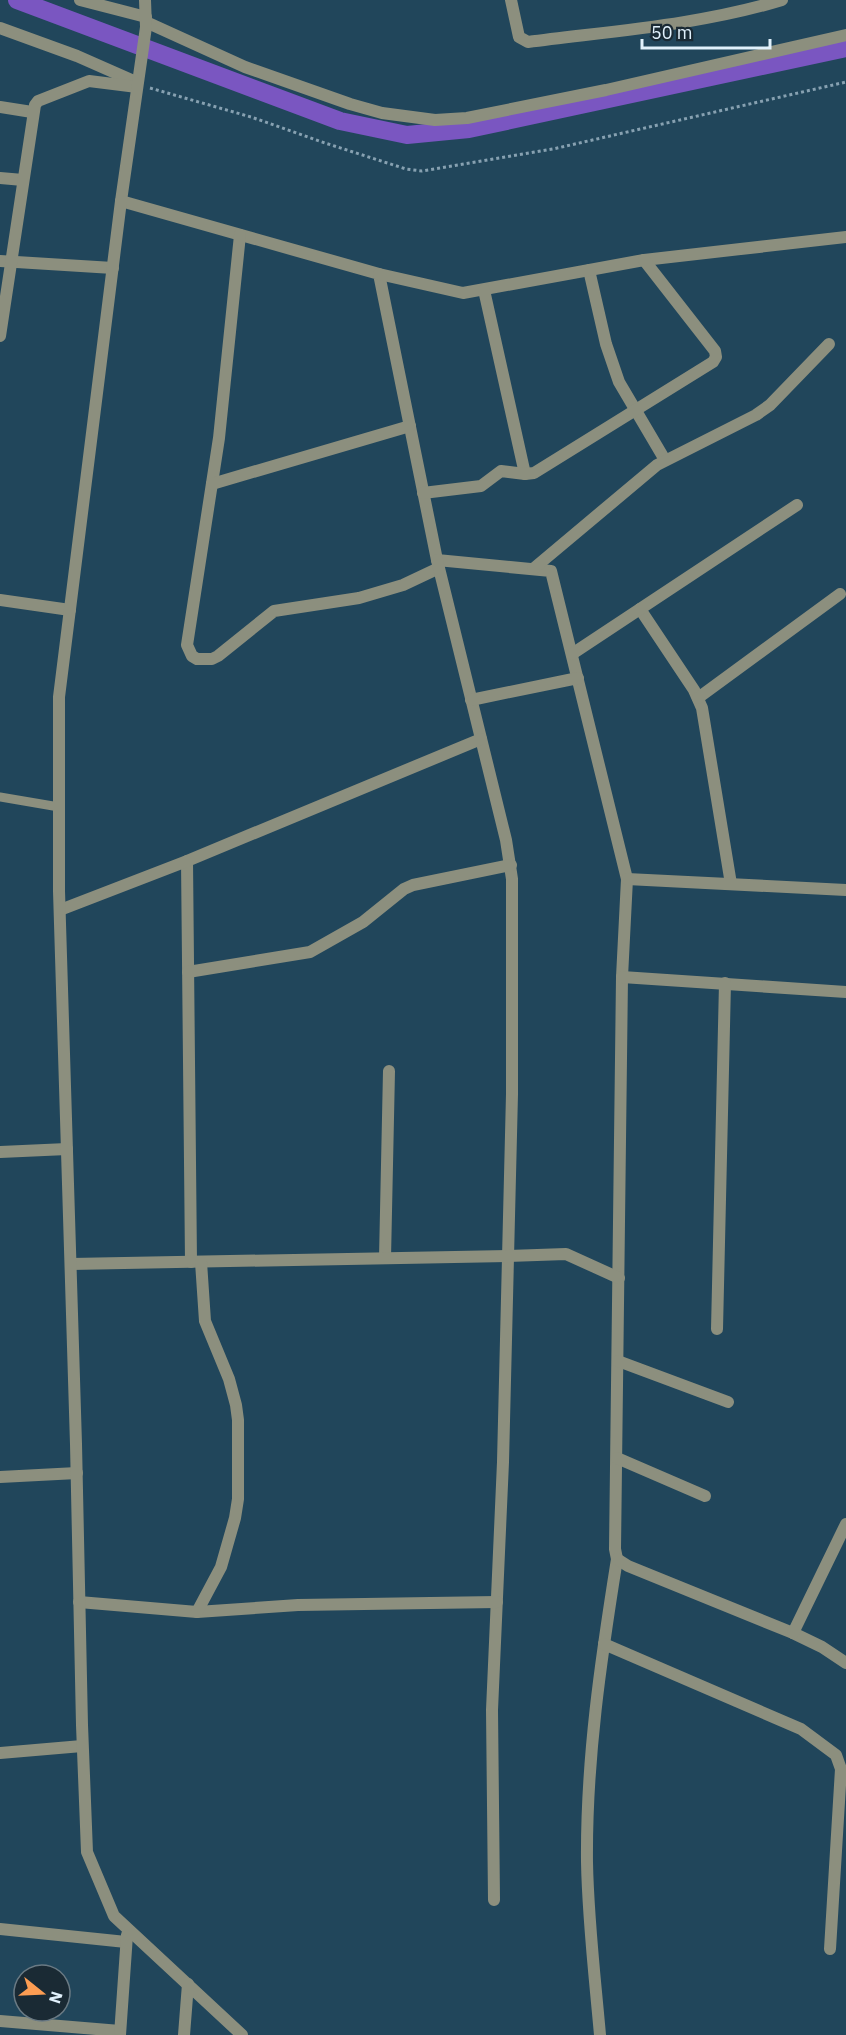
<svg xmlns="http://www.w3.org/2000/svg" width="846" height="2035" font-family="'IBM Plex Sans',sans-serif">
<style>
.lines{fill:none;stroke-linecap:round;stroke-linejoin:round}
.canal{stroke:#7a56c1;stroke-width:18}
.path{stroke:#87a1b1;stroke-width:3;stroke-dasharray:3 3;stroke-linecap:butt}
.service{stroke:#8c8f7e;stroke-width:9}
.minor{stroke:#8c8f7e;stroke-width:12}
.tertiary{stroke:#8c8f7e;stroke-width:12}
</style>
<rect width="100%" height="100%" fill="#21465b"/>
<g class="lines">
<polyline class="canal" points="17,0 340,121 407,135 469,129 846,48"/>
<polyline class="path" points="150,88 251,117 325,143 406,169 422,171 553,149 846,82"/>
<polyline class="service" points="0,797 59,807"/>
<g class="minor">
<polyline points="80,0 146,17"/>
<path d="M511 0 519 37 528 42C612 31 700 25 782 0"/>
<polyline points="146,22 245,67 350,104 382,113 435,120 467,118 606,90 846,35"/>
<polyline points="0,28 77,56 136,82"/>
<polyline points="0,107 32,112"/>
<polyline points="0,178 23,180"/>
<path d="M121 201 379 274 437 560 551 571 627 879 622 977 615 1549 617 1559C601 1659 586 1760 587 1862 588 1920 595 1978 600 2035"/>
<polyline points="240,235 219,438 187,645 192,656 197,659 212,659 218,656 274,611 359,598 403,585 439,568"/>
<polyline points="0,261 113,268"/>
<polyline points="589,270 606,344 619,382 665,460"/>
<polyline points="379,274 463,293 644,260 846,237"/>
<polyline points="484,290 525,474"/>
<polyline points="0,336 35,105 38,101 89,81 137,87"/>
<polyline points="212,484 410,426"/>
<polyline points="423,493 481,486 501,471 525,474 534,473 713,362 716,357 715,351 644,260"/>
<polyline points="437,560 506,840 512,879 512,1094 503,1462 492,1710 494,1900"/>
<polyline points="533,569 657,465 756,415 770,405 829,344"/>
<polyline points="0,600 70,610"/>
<polyline points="640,609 694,690 702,708 731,884"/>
<polyline points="572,654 797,505"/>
<polyline points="698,698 840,594"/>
<polyline points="471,700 578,678"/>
<polyline points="187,861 191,1262"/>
<polyline points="627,879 846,890"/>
<polyline points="60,910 187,861 481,739"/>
<polyline points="188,972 310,952 363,922 404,889 413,885 511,865"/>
<polyline points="622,977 846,992"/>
<polyline points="0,1152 67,1149"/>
<polyline points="385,1258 389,1071"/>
<polyline points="71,1264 508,1256 566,1254 619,1278"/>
<polyline points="717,1329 725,983"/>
<polyline points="618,1361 728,1402"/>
<polyline points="617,1458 705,1496"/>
<polyline points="0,1477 77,1473"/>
<polyline points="617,1559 628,1566 793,1633 822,1647 846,1663"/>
<polyline points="79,1602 197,1612 298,1605 497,1602"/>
<polyline points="197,1612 221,1567 235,1518 238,1499 238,1420 236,1405 229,1379 205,1321 201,1262"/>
<polyline points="793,1633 846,1524"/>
<polyline points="604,1644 801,1729 836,1755 841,1769 830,1949"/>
<polyline points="0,1753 82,1746"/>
<polyline points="0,1929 126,1942"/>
<polyline points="0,2021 120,2031"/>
<polyline points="120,2035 127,1935"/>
<polyline points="184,2035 188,1984"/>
</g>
<polyline class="tertiary" points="145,0 146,27 121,201 59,697 59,891 76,1444 82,1725 87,1852 114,1916 242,2035"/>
</g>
<g transform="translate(42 1993) rotate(108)"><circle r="28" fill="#1a2a34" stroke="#6a7a84" stroke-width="1.5"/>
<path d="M0-4.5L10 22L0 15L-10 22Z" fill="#fc9d53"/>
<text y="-9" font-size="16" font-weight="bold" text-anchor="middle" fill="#e1f1fc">N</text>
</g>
<path d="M642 39v9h128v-9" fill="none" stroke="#e1f1fc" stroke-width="3"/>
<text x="651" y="39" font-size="18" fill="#e1f1fc" stroke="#1a2a34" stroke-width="4.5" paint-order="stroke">50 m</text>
</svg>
